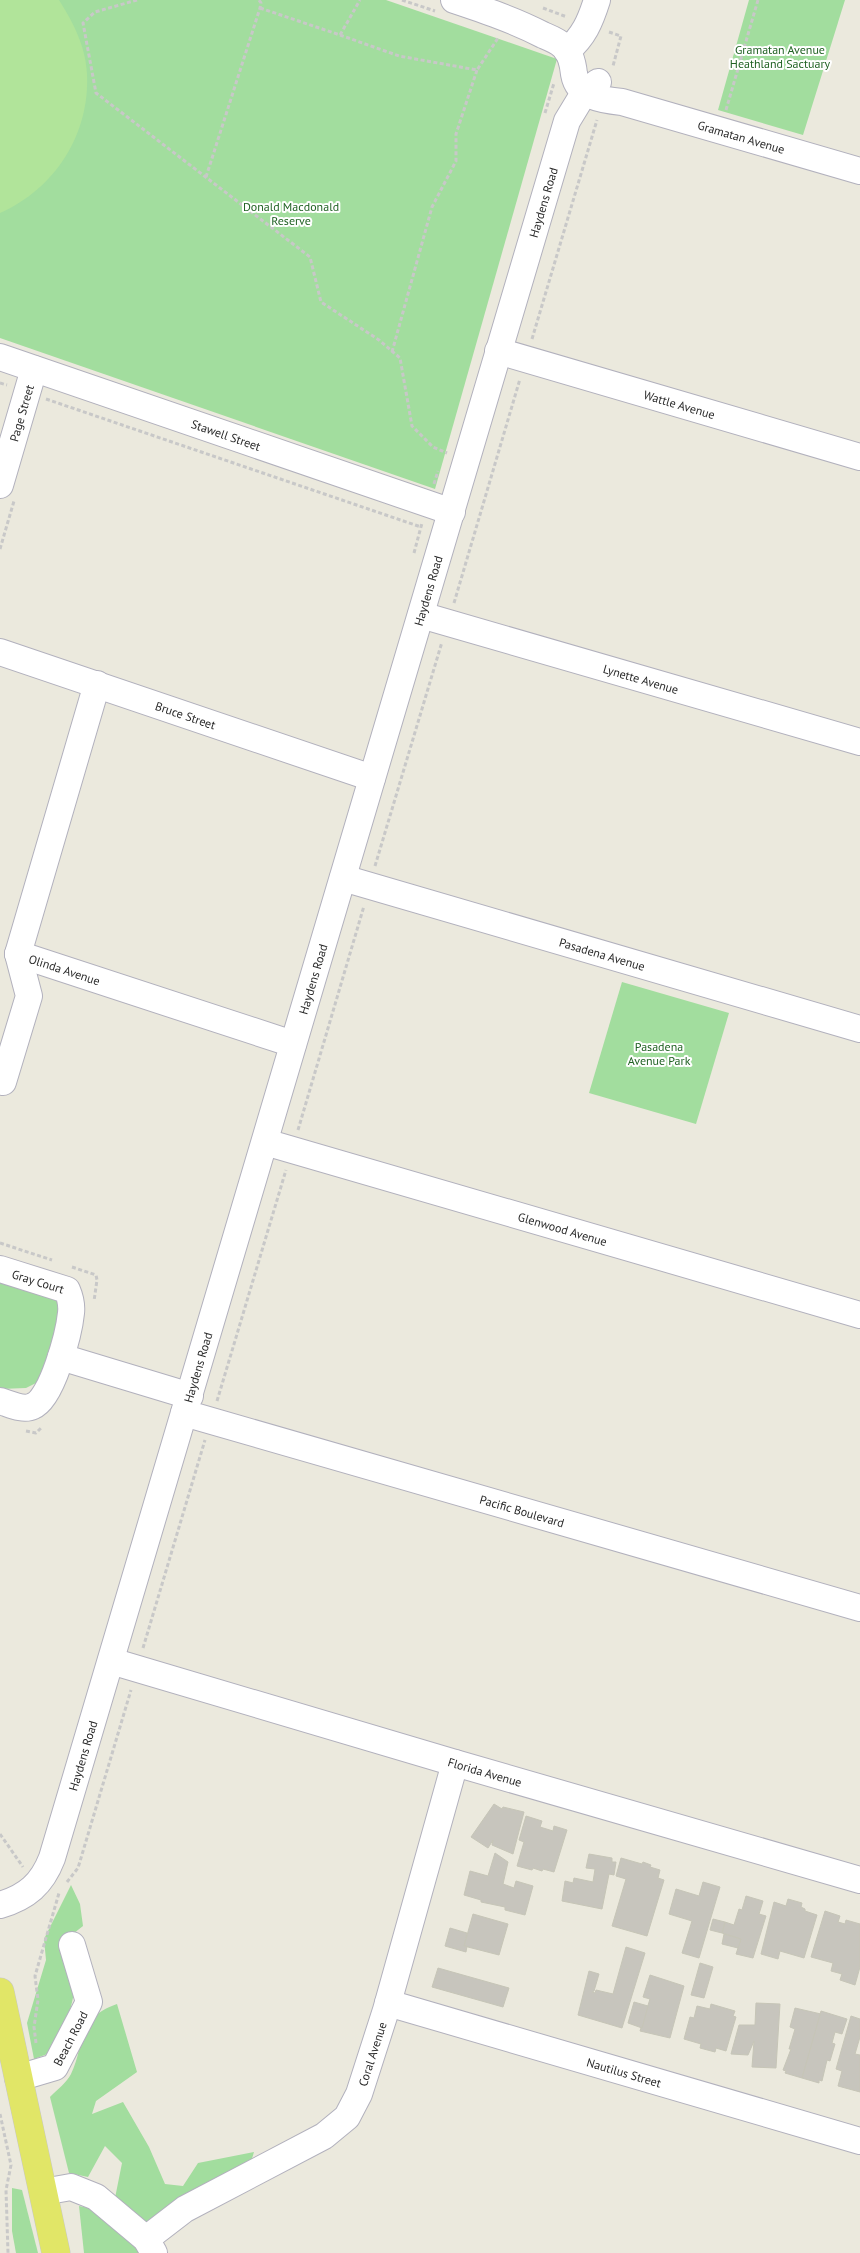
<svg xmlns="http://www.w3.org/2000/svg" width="860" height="2253" font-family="'PT Sans',sans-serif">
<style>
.green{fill:#a2dd9e}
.pitch{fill:#b1e49a}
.building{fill:#c7c5bd;stroke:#c6c5b7}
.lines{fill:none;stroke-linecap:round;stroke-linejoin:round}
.minor-casing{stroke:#b2b1bd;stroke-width:28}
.major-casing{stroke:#c8c8c8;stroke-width:29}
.path{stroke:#c8c8c8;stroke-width:3;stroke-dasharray:4 2.5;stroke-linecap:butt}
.minor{stroke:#fff;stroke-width:26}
.major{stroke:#e1e667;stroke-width:28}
.labels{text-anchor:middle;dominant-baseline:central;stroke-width:4;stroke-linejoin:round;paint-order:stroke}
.park-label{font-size:12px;fill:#206223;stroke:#fff}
.street-label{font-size:12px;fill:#2a2a2a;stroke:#fff}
</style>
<rect width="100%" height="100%" fill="#ebe9dd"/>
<g class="green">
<polygon points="0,0 386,0 557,59 435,489 0,338"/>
<polygon points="749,0 845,0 803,135 718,110"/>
<polygon points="622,982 729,1013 696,1124 589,1093"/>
<polygon points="0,1280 56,1296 60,1308 58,1322 42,1380 26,1388 0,1389"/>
<polygon points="71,1885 80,1904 83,1926 64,1941 76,1985 65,2032 58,2050 34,2059 27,2023 46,1960 44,1939"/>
<path d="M117 2004 137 2072 96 2101 92 2114 123 2102 149 2147 165 2184 183 2186 198 2163 254 2152 250 2165 148 2225 115 2198 122 2163 105 2146 88 2177 69 2173 50 2097C57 2090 67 2082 71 2074 86 2042 75 2019 117 2004Z"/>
<polygon points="12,2188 22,2190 38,2253 16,2253 12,2231"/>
<polygon points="79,2206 94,2209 143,2253 84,2253"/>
</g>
<path class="pitch" d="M0 0H59C73 22 86 47 87 74 90 134 55 189 0 213Z"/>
<g class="building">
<polygon points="494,1804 502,1809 503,1807 524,1812 513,1854 492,1845 493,1840 488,1848 471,1837"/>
<polygon points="526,1816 542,1821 540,1827 553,1831 554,1826 567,1830 554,1872 543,1869 542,1871 533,1868 532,1870 517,1866 524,1842 519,1840"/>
<polygon points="495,1853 508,1862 503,1884 514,1888 516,1881 533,1886 525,1915 505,1910 505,1907 481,1902 481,1900 464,1895 470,1871 488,1876"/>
<polygon points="589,1854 612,1858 612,1862 616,1862 614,1875 609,1874 602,1909 562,1901 565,1881 573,1883 574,1878 593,1882 595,1869 586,1868"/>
<polygon points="621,1858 642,1864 643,1862 651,1865 650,1867 660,1870 658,1878 664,1880 647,1936 612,1926 626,1879 616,1876"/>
<polygon points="703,1882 720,1887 699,1958 682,1953 692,1921 669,1914 676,1889 699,1896"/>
<polygon points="746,1896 763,1901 759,1914 766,1916 753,1958 736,1954 741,1939 722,1933 725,1922 734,1925 739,1909 742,1910"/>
<polygon points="788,1899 802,1903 801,1907 805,1909 805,1911 817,1915 804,1958 780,1951 778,1959 761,1954 774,1902 786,1906"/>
<polygon points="825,1911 840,1916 838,1922 845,1924 846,1920 860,1924 860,1967 855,1985 840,1980 842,1974 831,1971 833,1963 811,1957"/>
<polygon points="473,1914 508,1924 499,1955 464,1946"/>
<polygon points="713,1919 725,1922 722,1933 710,1930"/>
<polygon points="450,1928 467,1933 464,1946 467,1946 466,1952 445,1946"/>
<polygon points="724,1934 741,1939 738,1948 722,1944"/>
<polygon points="626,1947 645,1953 622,2028 578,2015 589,1971 599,1974 594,1991 592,1992 595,1993 596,1990 613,1994"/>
<polygon points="700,1963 713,1967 704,1998 691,1995"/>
<polygon points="438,1968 509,1988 503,2007 432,1987"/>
<polygon points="650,1975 684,1986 670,2038 640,2031 650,1999 643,1997"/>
<polygon points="634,2002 648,2006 642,2028 628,2023"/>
<polygon points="756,2003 780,2004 776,2068 752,2067 754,2041 748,2055 731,2054 739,2025 755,2025"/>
<polygon points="711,2004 735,2011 733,2016 736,2017 726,2051 716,2048 715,2052 700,2048 701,2044 684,2039 690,2017 694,2018 697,2006 710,2009"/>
<polygon points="795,2008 821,2014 802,2078 785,2073 786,2071 783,2070 791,2049 789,2049 795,2029 790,2027"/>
<polygon points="821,2011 847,2019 842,2034 835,2032 832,2043 835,2044 830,2061 827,2060 822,2081 819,2080 819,2083 802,2078"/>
<polygon points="851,2016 860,2019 860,2037 855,2054 860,2055 860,2092 838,2086 842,2071 836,2069"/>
</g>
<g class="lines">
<defs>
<g id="minor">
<path id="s1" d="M454 0C484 10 514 20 543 35 550 38 558 41 563 46 571 53 573 64 574 74 578 97 602 100 622 102L860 171"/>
<path d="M567 51C584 36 590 22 597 0"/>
<path id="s2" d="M498 351 860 457"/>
<path id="s3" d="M0 357 452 512"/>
<path id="s4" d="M0 485 34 369"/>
<path id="s5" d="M421 615 860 742"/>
<path id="s6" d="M0 652 372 778"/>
<path id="s7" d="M343 878 860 1029"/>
<path id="s8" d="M18 954 293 1044"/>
<polyline points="18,954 97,684"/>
<polyline points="3,1082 29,996 18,954"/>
<path id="s9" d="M265 1142 860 1315"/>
<path id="s10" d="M0 1269 67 1290C70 1297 72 1305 71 1313 69 1333 52 1399 33 1406 23 1411 10 1404 0 1401"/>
<polyline points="61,1357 190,1396"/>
<path id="s11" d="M184 1413 860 1608"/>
<path id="s12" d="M111 1661 455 1763 860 1880"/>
<path id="s13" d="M0 1905C27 1897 42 1884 52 1858L567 121 584 93 598 82"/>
<path id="s14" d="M388 2003 860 2141"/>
<path id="s15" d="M18 2078 55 2067 89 2002 72 1945"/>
<polyline points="43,2192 71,2187 96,2197 146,2239 154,2253"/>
<path id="s16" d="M146 2239 185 2209 324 2136 347 2117 359 2094 386 2010 455 1763"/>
</g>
<polyline id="major" points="0,1992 56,2253"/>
</defs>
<use href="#minor" class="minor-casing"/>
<use href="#major" class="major-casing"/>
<g class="path">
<polyline points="137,0 95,12 83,23 96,93 310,257 321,302 379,340 400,358 412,426 433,447 447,453"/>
<polyline points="402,0 435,11"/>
<polyline points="260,8 340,35 360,0"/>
<polyline points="543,8 567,17"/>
<polyline points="609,32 621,36 613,66"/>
<polyline points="340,35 399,56 477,70 498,38"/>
<polyline points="726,110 758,0"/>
<polyline points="545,113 554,83"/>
<polyline points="206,177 260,8 261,3 259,0"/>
<polyline points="532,339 597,120"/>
<polyline points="392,352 432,207 456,161 456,134 477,70"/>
<polyline points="0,383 7,385"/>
<polyline points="46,399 421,527"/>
<polyline points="434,484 438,471"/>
<polyline points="0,549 14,501"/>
<polyline points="414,553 422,523"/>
<polyline points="454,603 520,379"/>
<polyline points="375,866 442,642"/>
<polyline points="298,1130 364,906"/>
<polyline points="0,1243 52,1260"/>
<polyline points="72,1267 96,1275 97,1280 94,1301"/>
<polyline points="217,1401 286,1170"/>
<polyline points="26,1431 36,1433 42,1427"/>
<polyline points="143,1648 205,1440"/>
<polyline points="0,1834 23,1867"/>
<polyline points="67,1882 78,1868 131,1690"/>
<polyline points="36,2043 34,2027 38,2000 35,1976 59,1893"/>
<polyline points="0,2114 11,2165 6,2190 8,2253"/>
</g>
<use href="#minor" class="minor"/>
<use href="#major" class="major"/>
</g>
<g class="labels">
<g class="park-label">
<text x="780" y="49">Gramatan Avenue<tspan x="780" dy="14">Heathland Sactuary</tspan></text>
<text x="291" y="206">Donald Macdonald<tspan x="291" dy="14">Reserve</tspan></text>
<text x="659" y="1046">Pasadena<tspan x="659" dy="14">Avenue Park</tspan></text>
</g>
<g class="street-label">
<text stroke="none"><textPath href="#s1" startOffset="334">Gramatan Avenue</textPath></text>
<text stroke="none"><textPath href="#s13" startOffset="1800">Haydens Road</textPath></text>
<text stroke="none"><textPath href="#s2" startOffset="189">Wattle Avenue</textPath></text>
<text stroke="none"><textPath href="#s4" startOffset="75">Page Street</textPath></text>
<text stroke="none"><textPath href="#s3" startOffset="239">Stawell Street</textPath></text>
<text stroke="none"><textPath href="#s13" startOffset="1395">Haydens Road</textPath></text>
<text stroke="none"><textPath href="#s5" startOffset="229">Lynette Avenue</textPath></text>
<text stroke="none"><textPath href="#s6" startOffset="196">Bruce Street</textPath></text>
<text stroke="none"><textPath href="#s7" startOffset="270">Pasadena Avenue</textPath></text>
<text stroke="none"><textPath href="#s8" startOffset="49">Olinda Avenue</textPath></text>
<text stroke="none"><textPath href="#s13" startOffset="990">Haydens Road</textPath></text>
<text stroke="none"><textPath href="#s9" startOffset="310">Glenwood Avenue</textPath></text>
<text stroke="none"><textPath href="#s10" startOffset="40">Gray Court</textPath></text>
<text stroke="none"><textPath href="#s13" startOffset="585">Haydens Road</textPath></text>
<text stroke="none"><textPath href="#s11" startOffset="352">Pacific Boulevard</textPath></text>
<text stroke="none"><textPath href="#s13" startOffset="180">Haydens Road</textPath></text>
<text stroke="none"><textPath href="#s12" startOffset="390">Florida Avenue</textPath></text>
<text stroke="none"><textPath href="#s15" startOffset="71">Beach Road</textPath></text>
<text stroke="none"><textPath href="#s16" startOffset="304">Coral Avenue</textPath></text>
<text stroke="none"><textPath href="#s14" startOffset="246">Nautilus Street</textPath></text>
</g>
</g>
</svg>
